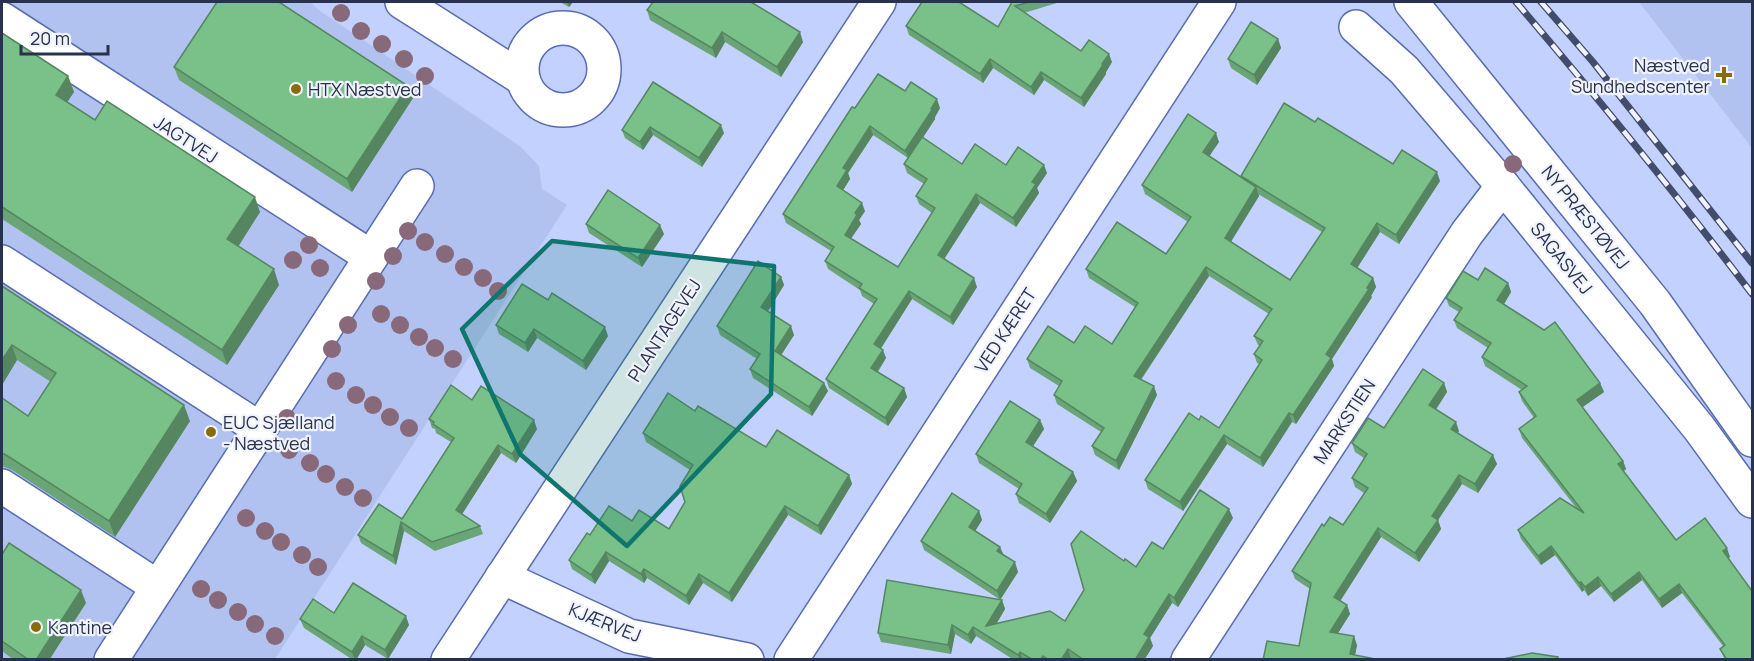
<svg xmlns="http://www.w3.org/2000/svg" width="1754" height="661" font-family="Manrope,sans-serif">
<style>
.built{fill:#b1c2f1}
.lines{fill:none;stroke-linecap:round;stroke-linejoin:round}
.minor-casing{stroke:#586db0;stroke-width:36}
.minor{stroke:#fff;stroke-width:33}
.rail-casing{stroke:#424c6c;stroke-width:7}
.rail{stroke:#f0f3fb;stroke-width:4.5;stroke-dasharray:14;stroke-linecap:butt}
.tree{fill:#886979}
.wall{fill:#69a576;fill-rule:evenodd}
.shaded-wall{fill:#558660}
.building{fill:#7ac089;stroke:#558660;stroke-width:1.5}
.marked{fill:#0f766e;fill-opacity:0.2;stroke:#0f766e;stroke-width:4.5;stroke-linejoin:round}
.poi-dot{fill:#896d0c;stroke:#f0f3fb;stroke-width:2}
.labels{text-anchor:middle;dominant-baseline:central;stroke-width:4.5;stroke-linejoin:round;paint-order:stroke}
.poi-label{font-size:18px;fill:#28314e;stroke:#f0f3fb;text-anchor:start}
.street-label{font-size:18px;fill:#28314e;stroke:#f0f3fb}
</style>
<rect width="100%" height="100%" fill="#c2d1fe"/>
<g class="built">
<polygon points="2,2 310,2 320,11 520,146 539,166 542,189 567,205 275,659 2,659"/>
<polygon points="1639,2 1752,2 1752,148"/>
</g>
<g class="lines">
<defs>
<g id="minor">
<polyline points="402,2 523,79"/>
<polyline points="1411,2 1655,303 1752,440"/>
<polyline points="2,19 371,257"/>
<polyline points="1356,27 1404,70 1503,186 1699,428 1752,501"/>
<circle cx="563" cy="69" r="41"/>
<polyline points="2,262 260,429"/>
<polyline points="2,486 158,587"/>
<polyline points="502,577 629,636 747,660"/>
<polyline points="111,660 417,186"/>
<polyline points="448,660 879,2"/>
<polyline points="791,660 1219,2"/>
<polyline points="1188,660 1467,233 1503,186"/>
</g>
</defs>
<use href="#minor" class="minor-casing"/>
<use href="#minor" class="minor"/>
<defs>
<g id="rail">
<path d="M1516 2C1597 97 1676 194 1752 294"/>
<polyline points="1541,2 1593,62 1752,263"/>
</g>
</defs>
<use href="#rail" class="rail-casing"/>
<use href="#rail" class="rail"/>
</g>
<g class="tree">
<circle cx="341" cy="13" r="9"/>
<circle cx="361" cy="31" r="9"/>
<circle cx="382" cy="44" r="9"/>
<circle cx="404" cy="59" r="9"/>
<circle cx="425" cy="76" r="9"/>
<circle cx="1513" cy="164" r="9"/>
<circle cx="408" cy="231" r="9"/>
<circle cx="425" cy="242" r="9"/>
<circle cx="309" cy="245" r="9"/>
<circle cx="445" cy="254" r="9"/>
<circle cx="393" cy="256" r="9"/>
<circle cx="293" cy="260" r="9"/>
<circle cx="464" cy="267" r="9"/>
<circle cx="320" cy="268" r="9"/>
<circle cx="483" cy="278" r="9"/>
<circle cx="376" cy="281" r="9"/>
<circle cx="498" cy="291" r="9"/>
<circle cx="381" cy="314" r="9"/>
<circle cx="348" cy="325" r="9"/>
<circle cx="400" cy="325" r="9"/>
<circle cx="419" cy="337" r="9"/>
<circle cx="435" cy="348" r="9"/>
<circle cx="332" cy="349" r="9"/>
<circle cx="453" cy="359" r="9"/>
<circle cx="336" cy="381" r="9"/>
<circle cx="356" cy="395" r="9"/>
<circle cx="373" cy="405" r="9"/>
<circle cx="390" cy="417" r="9"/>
<circle cx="287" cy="418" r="9"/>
<circle cx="409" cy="428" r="9"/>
<circle cx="289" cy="450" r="9"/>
<circle cx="310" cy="463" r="9"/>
<circle cx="326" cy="474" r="9"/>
<circle cx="345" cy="487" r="9"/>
<circle cx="363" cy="498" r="9"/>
<circle cx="246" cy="518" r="9"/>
<circle cx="265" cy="531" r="9"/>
<circle cx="281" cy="542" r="9"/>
<circle cx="302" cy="555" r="9"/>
<circle cx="318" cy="567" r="9"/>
<circle cx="201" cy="589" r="9"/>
<circle cx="218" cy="600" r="9"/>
<circle cx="238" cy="612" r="9"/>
<circle cx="255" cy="624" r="9"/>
<circle cx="275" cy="636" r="9"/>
</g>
<g class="wall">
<polygon points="560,2 573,2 569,7"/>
<polygon points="1012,2 1060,2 1024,13 1081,51 1112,62 1106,72 1106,74 1084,107 1044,80 1034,95 993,68 983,83 909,35 906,26 998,27"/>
<polygon points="647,10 803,42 781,77 725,42 716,58 650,20"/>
<polygon points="2,33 68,76 74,92 67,102 95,120 260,212 238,246 279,285 227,365 2,219"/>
<polygon points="1278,39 1281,48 1257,85 1231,68 1228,59"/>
<polygon points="174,67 408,86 413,98 352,192 179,80"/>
<polygon points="653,82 724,133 702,167 653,135 643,150 625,138 622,130"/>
<path d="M905 91 940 108 935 117V119L923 137 962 164 1006 165 1047 173 1037 188 1039 193 1016 227 980 203 944 259 977 287 953 325 912 299 881 348 886 358 878 372 904 388 907 397 888 426 829 388 826 379 874 304 862 296 860 290 828 269 825 261 831 251 786 223 783 214 855 108ZM873 135 908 158 904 164 907 173 924 184 916 196 919 204 932 213 898 267 851 238 861 224 859 220 865 211 843 190 850 179 848 173Z"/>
<path d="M1315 122 1393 164 1440 181 1399 244 1380 232 1357 268 1373 278 1376 287 1371 296 1372 297 1332 359 1334 366 1296 424 1292 422 1263 467 1227 444 1183 511 1148 489 1145 480 1199 420 1219 428 1259 364 1257 363 1254 354 1260 346 1258 345 1254 336 1269 314 1209 276 1141 380 1157 395 1119 470 1095 455 1092 446 1101 432 1057 404 1054 395 1059 386 1030 368 1027 359 1074 343 1112 344 1135 307 1089 278 1086 269 1166 254 1188 222 1145 194 1142 185 1219 142 1209 156 1241 177ZM1258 194 1322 232 1290 280 1231 242 1259 196Z"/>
<polygon points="586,224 664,234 642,267 589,233"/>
<polygon points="781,277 784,285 768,311 794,335 781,355 824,383 828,391 812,416 753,378 750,369 757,359 720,335 717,326"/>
<polygon points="1478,280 1508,283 1511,292 1504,304 1600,383 1604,392 1582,407 1623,461 1626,469 1624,471 1676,540 1730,557 1728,558 1752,660 1725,660 1720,649 1723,646 1682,593 1662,608 1642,580 1614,602 1601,586 1588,596 1584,590 1582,592 1555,555 1541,565 1521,539 1518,530 1577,509 1522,438 1519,429 1534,418 1522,401 1519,392 1522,390 1485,366 1482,357 1488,348 1457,328 1454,320 1459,312 1449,306 1446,298"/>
<polygon points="2,286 190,421 115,537 12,470 2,466 2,398 28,416 51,382 17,360 2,385"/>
<polygon points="496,325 608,336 586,370 537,338 528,352 499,334"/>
<polygon points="1444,383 1447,392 1436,409 1459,431 1458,433 1497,464 1478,493 1462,484 1438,520 1441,529 1419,562 1381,537 1340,601 1347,605 1350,614 1338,633 1357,645 1355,655 1299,646 1310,589 1295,579 1292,571 1324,526 1343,525 1364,493 1355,487 1352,478 1364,458 1355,452 1352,443 1384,428"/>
<polygon points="472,400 537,429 516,463 501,453 462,514 480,526 483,534 435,551 404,531 396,565 361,543 358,535 402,519 451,442 436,433 435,429 432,428 429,419"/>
<polygon points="695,411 766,447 849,475 852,484 821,535 788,515 732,602 703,583 689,605 647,578 644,583 609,561 595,584 572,569 569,560 590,535 632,521 669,529 685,502 690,470 646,442 643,433"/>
<polygon points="1040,420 1044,429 1033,446 1073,472 1077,481 1050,523 1019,503 1016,494 1019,489 979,463 976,454"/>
<polygon points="979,511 982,520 975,531 1000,547 1003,555 1018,572 1000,600 1002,600 1005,609 996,624 1065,621 1124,561 1136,567 1163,549 1233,518 1178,607 1172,603 1150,638 1153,646 1144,660 1073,660 1071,658 1070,660 1014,660 976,636 971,644 955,634 951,654 881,642 878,633 999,599 924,550 921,541"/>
<polygon points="2,553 86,603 49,660 14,660 2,651"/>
<polygon points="334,613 409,625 388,659 365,645 356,660 353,660 304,628 300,619"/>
</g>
<g class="shaded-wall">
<polygon points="567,2 573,2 569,7"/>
<polygon points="722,32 725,42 716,58 712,48"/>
<polygon points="800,32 803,42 781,77 777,67"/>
<polygon points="1278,39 1281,48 1257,85 1254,75"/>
<polygon points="1109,54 1112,62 1106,72 1106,74 1084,107 1081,98"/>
<polygon points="990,59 993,68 983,83 980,74"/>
<polygon points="1041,72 1044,80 1034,95 1031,87"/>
<polygon points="68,76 74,92 62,110 56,95"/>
<polygon points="408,86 413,98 352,192 347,179"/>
<polygon points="937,99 940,108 935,117 935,119 909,159 905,151"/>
<polygon points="721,125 724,133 702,167 699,158"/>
<polygon points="870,126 873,135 848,173 850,179 840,195 837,186 843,168"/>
<polygon points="650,127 653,135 643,150 640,142"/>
<polygon points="1216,133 1219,142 1206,161 1203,152"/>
<polygon points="1044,165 1047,173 1037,188 1039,193 1016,227 1013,218 1032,182"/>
<polygon points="1437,172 1440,181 1399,244 1396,235"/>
<polygon points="1256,187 1259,196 1228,246 1225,238"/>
<polygon points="976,194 980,203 941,264 938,255"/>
<polygon points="255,197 260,212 233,255 227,239"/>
<polygon points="862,203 865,211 859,220 861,224 848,243 845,235 855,213"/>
<polygon points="1377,223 1380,232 1354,273 1351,264"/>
<polygon points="660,225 664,234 642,267 638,258"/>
<polygon points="1206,267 1209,276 1137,385 1134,376"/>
<polygon points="274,269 279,285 227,365 222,350"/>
<polygon points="781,277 784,285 765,316 761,307"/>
<polygon points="974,278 977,287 953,325 950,317"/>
<polygon points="1373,278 1376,287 1371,296 1372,297 1332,359 1334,366 1296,424 1293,415 1326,354"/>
<polygon points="1508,283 1511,292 1501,309 1497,300"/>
<polygon points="909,291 912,299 878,353 874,344"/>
<polygon points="791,326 794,335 778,360 775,351"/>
<polygon points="605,327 608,336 586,370 583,361"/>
<polygon points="534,329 537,338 528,352 525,343"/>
<polygon points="12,345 17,360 2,385 2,360"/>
<polygon points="883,350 886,358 874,376 871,368"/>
<polygon points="824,383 828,391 812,416 809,407"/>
<polygon points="1444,383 1447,392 1433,414 1429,405"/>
<polygon points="1600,383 1604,392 1580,409 1577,400"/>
<polygon points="1154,386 1157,395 1119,470 1116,461"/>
<polygon points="904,388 907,397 888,426 885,418"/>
<polygon points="184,405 190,421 115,537 109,521"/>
<polygon points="1289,413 1292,422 1263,467 1260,458"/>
<polygon points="534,420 537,429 516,463 512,454"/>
<polygon points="1040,420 1044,429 1030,451 1026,442"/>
<polygon points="1456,422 1459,431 1454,437 1451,429"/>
<polygon points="1224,435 1227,444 1183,511 1180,502"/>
<polygon points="498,445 501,453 459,519 456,510"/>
<polygon points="1493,455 1497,464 1478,493 1475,484"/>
<polygon points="1623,461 1626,469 1622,472 1618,464"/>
<polygon points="1073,472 1077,481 1050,523 1046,514"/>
<polygon points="849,475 852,484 821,535 818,526"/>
<polygon points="1459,475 1462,484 1438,520 1441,529 1419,562 1415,553 1432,516"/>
<polygon points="785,506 788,515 732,602 729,593"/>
<polygon points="1229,509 1233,518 1178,607 1174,598"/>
<polygon points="979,511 982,520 972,536 969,527"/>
<polygon points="401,522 404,531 396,565 393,556"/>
<polygon points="1378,528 1381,537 1337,606 1334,597"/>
<polygon points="1551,546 1555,555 1541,565 1538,556"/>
<polygon points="1000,547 1004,556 997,551"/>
<polygon points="1727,548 1730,557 1726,560 1723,551"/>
<polygon points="606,552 609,561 595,584 591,575"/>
<polygon points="1015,562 1018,572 1000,600 997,591"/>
<polygon points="644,569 647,578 644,583 641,574"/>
<polygon points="1639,572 1642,580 1614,602 1611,594"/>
<polygon points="699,574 703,583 689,605 686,596"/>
<polygon points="1598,577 1601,586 1588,596 1585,587"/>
<polygon points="1581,582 1584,590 1582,592 1579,583"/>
<polygon points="1679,584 1682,593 1662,608 1659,599"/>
<polygon points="81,590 86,603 49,660 36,660"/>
<polygon points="1169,594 1172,603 1150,638 1153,646 1144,660 1135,660 1144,634"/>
<polygon points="1002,600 1005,609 990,635 986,626"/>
<polygon points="1347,605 1350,614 1333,641 1330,632"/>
<polygon points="406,616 409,625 388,659 385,650"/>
<polygon points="952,625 955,634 951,654 948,645"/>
<polygon points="973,627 976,636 971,644 968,635"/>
<polygon points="362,636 365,645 356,660 355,660 352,652"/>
<polygon points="1354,636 1357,645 1354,660 1350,654"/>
<polygon points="1068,649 1071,658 1070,660 1061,660"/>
<polygon points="1020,652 1023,660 1020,660 1018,655"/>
</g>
<g class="building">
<polygon points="217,2 279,2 408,86 347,179 174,67"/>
<polygon points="653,2 751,2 800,32 777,67 722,32 712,48 647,10"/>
<polygon points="922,2 959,2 998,27 1012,2 1029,2 1015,6 1081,51 1089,40 1109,54 1102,64 1103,65 1081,98 1041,72 1031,87 990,59 980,74 906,26"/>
<polygon points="1251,22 1278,39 1254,75 1228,59"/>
<polygon points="2,33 68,76 56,95 95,120 107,101 255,197 227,239 274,269 222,350 2,207"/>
<polygon points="878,74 905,91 911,82 937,99 931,109 932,110 905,151 870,126 843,168 847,170 837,186 862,203 855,213 857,215 845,235 898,267 935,208 916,196 927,179 904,164 922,137 962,164 975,144 1006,165 1018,147 1044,165 1032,182 1036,184 1013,218 976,194 938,255 974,278 950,317 909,291 874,344 883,350 871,368 904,388 885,418 826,379 877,299 859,288 862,284 825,261 834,247 783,214 852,107 855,108"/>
<polygon points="653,82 721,125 699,158 650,127 640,142 622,130"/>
<polygon points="1284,103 1315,122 1318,118 1393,164 1402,150 1437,172 1396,235 1377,223 1351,264 1373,278 1367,288 1369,289 1326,354 1331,358 1293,415 1289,413 1260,458 1224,435 1180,502 1145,480 1189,413 1199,420 1201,416 1219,428 1262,360 1254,354 1263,341 1254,336 1272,309 1206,267 1134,376 1154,386 1116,461 1092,446 1104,428 1054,395 1062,381 1027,359 1048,326 1074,343 1085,326 1112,344 1138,303 1086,269 1117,222 1166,254 1191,217 1142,185 1188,114 1216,133 1203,152 1256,187 1225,238 1290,280 1325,228 1241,176"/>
<polygon points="608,190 660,225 638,258 586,224"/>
<polygon points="758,261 781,277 761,307 791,326 775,351 824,383 809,407 750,369 760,354 717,326"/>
<polygon points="1485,268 1508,283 1497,300 1544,330 1555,322 1600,383 1577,400 1623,461 1618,464 1676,540 1705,518 1727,548 1723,551 1752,591 1752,660 1727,660 1720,649 1725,645 1679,584 1659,599 1639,572 1611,594 1598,577 1585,587 1581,582 1579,583 1551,546 1538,556 1518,530 1560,498 1584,513 1519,429 1536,416 1519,392 1527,386 1482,357 1491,343 1454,320 1462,308 1446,298 1463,271 1478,280"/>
<polygon points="522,284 548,300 552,293 605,327 583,361 534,329 525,343 496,325"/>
<polygon points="2,286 184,405 109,521 6,455 2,453 2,398 28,416 56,373 12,345 2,360"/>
<polygon points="1423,369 1444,383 1429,405 1456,422 1451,429 1493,455 1475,484 1459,475 1432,516 1438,520 1415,553 1378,528 1334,597 1347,605 1330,632 1354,636 1350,654 1380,660 1263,660 1267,641 1299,646 1311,583 1292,571 1322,524 1324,526 1330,517 1343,525 1368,488 1352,478 1367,454 1352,443 1368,418 1384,428"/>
<polygon points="451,385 472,400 481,386 534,420 512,454 498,445 456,510 480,526 432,542 401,522 393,556 358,535 379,504 402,519 454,438 433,424 434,422 429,419"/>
<polygon points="668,393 695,411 698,406 766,447 777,430 849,475 818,526 785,506 729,593 699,574 686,596 644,569 641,574 606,552 591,575 569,560 587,533 590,535 609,506 632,521 639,510 669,529 685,502 680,486 693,465 643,433"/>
<polygon points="1010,401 1040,420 1026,442 1073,472 1046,514 1016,494 1022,484 976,454"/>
<polygon points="1200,490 1229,509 1174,598 1169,594 1144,634 1149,637 1135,660 1084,660 1068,649 1061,660 1049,660 1043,656 1040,660 1033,660 1020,652 1018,655 973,627 968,635 952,625 948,645 878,633 887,580 1002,600 986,626 1050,611 1065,621 1084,590 1071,544 1081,531 1124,561 1125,559 1136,567 1152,542 1163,549"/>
<polygon points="952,493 979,511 969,527 1000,547 997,551 1015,562 997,591 921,541"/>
<polygon points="9,543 81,590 36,660 29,660 2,641 2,553 3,553"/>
<polygon points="353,583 406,616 385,650 362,636 352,652 300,619 313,599 334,613"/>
<polygon points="1532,653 1558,657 1558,660 1498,660"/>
</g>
<path class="marked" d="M552 241 774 266 771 394 627 546 520 454 462 329Z"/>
<g class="poi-dot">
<path d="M1721 66h6v6h6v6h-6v6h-6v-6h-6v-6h6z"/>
<circle cx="296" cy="89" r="6"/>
<circle cx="211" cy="432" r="6"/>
<circle cx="36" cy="627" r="6"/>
</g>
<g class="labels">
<g class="poi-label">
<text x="1710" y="65" text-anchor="end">Næstved<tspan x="1710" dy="21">Sundhedscenter</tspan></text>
<text x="308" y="89">HTX Næstved</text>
<text x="223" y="422">EUC Sjælland<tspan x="223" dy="21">- Næstved</tspan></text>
<text x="48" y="627">Kantine</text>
</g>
<g class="street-label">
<text transform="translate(186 139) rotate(33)">JAGTVEJ</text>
<text transform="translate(1586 217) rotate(51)">NY PRÆSTØVEJ</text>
<text transform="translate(1562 258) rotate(51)">SAGASVEJ</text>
<text transform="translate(664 330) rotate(-57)">PLANTAGEVEJ</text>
<text transform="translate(1005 330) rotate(-57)">VED KÆRET</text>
<text transform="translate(1344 421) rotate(-57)">MARKSTIEN</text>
<text transform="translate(605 622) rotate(22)">KJÆRVEJ</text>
</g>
</g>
<rect width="1754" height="661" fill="none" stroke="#28314e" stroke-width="6"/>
<path d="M21 45v9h87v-9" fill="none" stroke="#28314e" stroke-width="3"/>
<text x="30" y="45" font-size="18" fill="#28314e" stroke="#f0f3fb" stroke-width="4.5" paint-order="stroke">20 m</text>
</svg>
